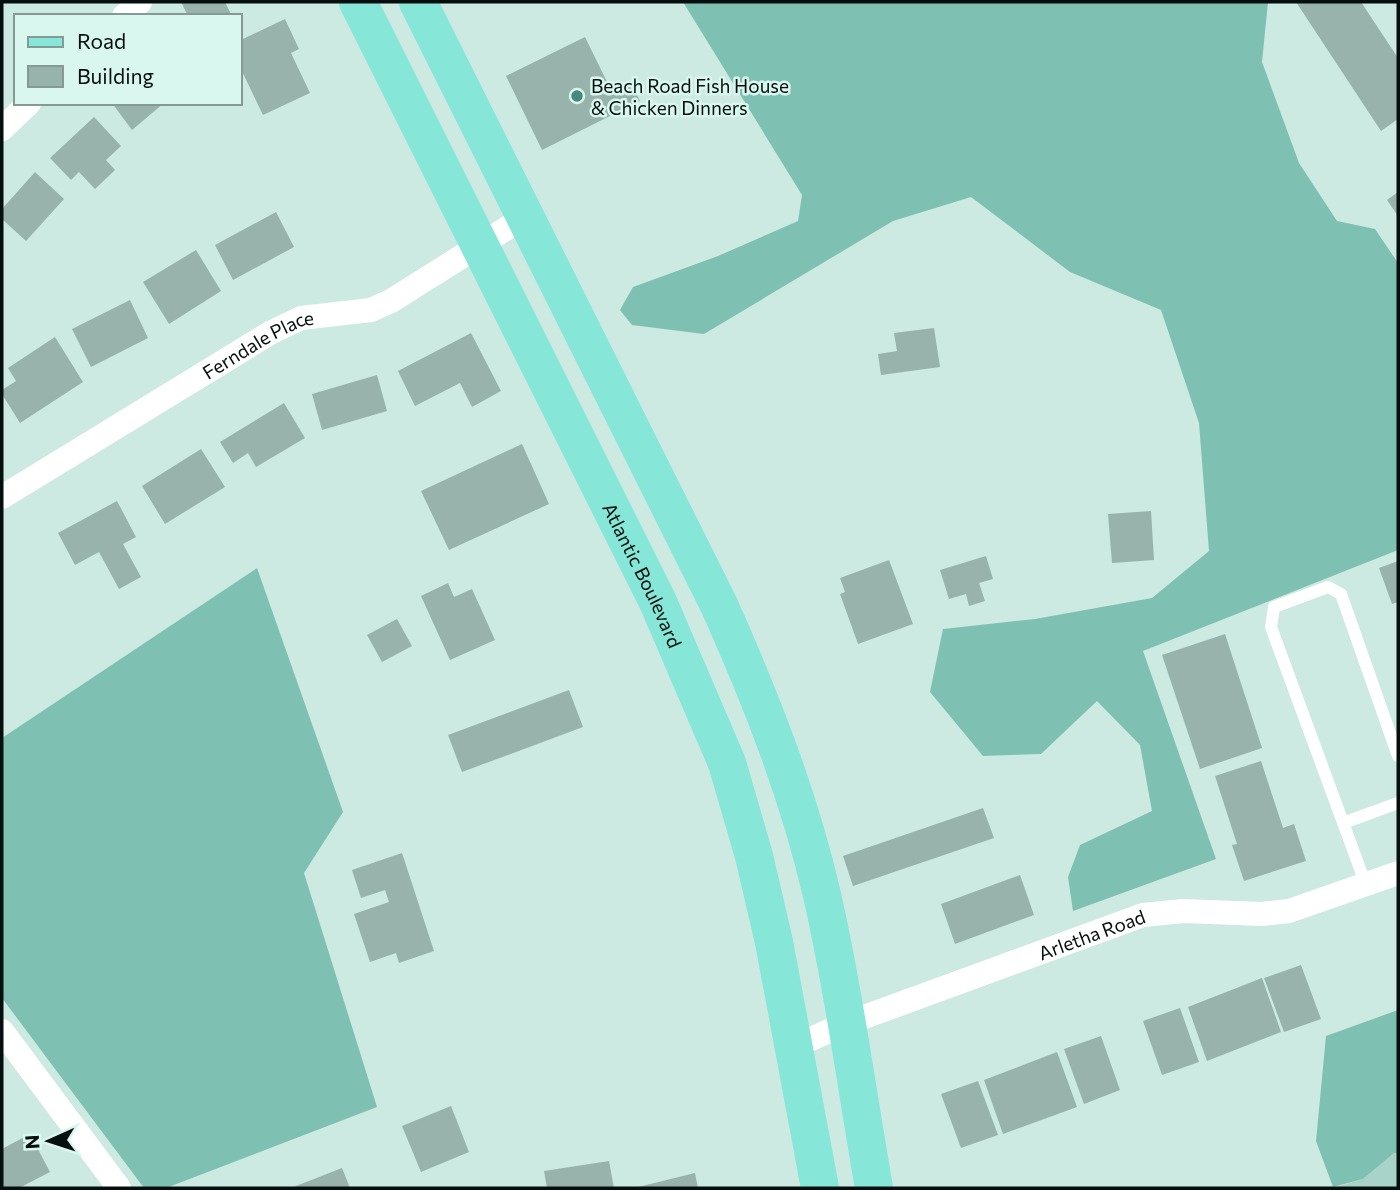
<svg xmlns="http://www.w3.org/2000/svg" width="1400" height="1190" font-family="Commissioner,sans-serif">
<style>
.green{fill:#a7d3c9}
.forest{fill:#7ec1b2}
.building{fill:#97b3ac}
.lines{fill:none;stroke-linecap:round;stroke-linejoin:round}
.service{stroke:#fff;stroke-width:12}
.minor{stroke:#fff;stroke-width:24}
.primary{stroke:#86e6d7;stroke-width:38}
.poi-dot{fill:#478a7d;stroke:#d9f6ef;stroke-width:2.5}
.labels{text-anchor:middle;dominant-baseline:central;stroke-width:5;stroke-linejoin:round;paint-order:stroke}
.poi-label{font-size:19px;fill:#060f0d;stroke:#d9f6ef;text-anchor:start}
.street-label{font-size:19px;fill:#060f0d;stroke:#d9f6ef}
</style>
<rect width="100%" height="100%" fill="#cce9e2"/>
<polygon class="green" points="1394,1153 1398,1154 1398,1188 1333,1188 1363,1179"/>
<g class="forest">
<polygon points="683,2 1268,2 1262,62 1299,163 1337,221 1375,229 1398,263 1398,550 1143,651 1216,859 1073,911 1068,877 1080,845 1152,811 1140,745 1097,701 1041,754 983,756 930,692 943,629 1035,619 1152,598 1209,551 1199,423 1161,310 1070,272 971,197 893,221 704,334 632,325 620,310 633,287 718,256 798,221 802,195"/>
<polygon points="257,568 343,812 304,873 377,1107 166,1188 144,1188 2,998 2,738"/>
<polygon points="1398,1010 1398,1154 1394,1153 1363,1179 1333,1187 1316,1141 1326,1036"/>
</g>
<g class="building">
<polygon points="181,2 225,2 232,16 188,16"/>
<polygon points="1296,2 1361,2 1398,58 1398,119 1381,131"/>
<polygon points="285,19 299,49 291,53 310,93 263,115 240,67 240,32 243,39"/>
<polygon points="585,37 611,90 630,81 640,101 542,150 506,76"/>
<polygon points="112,103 164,103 132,130"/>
<polygon points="94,117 121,146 106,160 115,170 95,189 79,172 71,180 50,158"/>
<polygon points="35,172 64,199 26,241 2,219 2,209"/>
<polygon points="1398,192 1398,216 1387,200"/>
<polygon points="276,212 294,247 233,280 215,245"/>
<polygon points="196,250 221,291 169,324 143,282"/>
<polygon points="130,300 148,338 91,367 72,329"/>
<polygon points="934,328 940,367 881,375 878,354 897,351 894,333"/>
<polygon points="471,333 501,391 472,407 460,383 415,406 398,371"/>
<polygon points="55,337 83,382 20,423 2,394 2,390 16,381 8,368"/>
<polygon points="377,375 387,411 322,430 312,394"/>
<polygon points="284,403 305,438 256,467 248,453 233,463 220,442"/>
<polygon points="522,444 549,504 449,550 421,491"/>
<polygon points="201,449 225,487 165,524 142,486"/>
<polygon points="117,501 136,537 123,544 141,577 119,589 99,552 75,565 58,533"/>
<polygon points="1151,511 1154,560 1112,563 1108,514"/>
<polygon points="986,556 993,579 979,583 985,601 969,606 966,594 949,599 940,570"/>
<polygon points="889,560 913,624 858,644 840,594 845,592 840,578"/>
<polygon points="1398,561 1398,602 1392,604 1379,568"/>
<polygon points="448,583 454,597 472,589 495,640 450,660 421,596"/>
<polygon points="397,619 412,646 382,662 367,635"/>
<polygon points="1225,634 1262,748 1200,769 1162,655"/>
<polygon points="569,690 583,727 462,772 448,735"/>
<polygon points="1261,761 1283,828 1294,824 1306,861 1244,881 1232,845 1237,844 1215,776"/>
<polygon points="983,808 994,838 853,886 843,856"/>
<polygon points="402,853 434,951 399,963 396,953 370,962 354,914 389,902 385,890 361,898 352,870"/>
<polygon points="1020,875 1034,915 955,944 941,904"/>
<polygon points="1301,965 1321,1019 1284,1032 1264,978"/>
<polygon points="1262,978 1281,1032 1207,1061 1188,1007"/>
<polygon points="1180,1008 1199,1062 1162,1075 1143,1021"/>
<polygon points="1101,1036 1120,1090 1084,1104 1064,1049"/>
<polygon points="1057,1052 1077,1107 1003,1134 984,1080"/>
<polygon points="978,1081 998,1135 961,1148 941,1094"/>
<polygon points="451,1106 469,1152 421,1172 402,1126"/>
<polygon points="30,1134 50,1172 19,1188 2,1188 2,1149"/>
<polygon points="609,1161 614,1188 547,1188 544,1171"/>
<polygon points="342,1168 350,1188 291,1188"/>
<polygon points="695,1173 698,1188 638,1188 638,1187"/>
</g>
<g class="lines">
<g class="service">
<polyline points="1343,823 1398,803"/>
<polyline points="1366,885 1271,627 1274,607 1328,587 1341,594 1398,756"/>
</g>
<g class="minor">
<polyline points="124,16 140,2"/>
<polyline points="2,129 29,103"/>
<path id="s1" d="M2 497 270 333 301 318 371 310 391 301 526 216"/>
<polyline points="2,1031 119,1188"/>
<path id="s2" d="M795 1046 845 1024 1143 915 1183 911 1262 914 1289 911 1398 873"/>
</g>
<g class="primary">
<path id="s3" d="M358 2 658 602 727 763 754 856 774 942 820 1188"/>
<path d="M418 2 719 605C761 699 799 795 822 895 844 992 857 1091 874 1188"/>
</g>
</g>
<circle class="poi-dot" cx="577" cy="96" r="7"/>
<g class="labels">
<g class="poi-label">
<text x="591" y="85">Beach Road Fish House<tspan x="591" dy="22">&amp; Chicken Dinners</tspan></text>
</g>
<g class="street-label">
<text stroke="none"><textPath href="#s1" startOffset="299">Ferndale Place</textPath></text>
<text stroke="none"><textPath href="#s3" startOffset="640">Atlantic Boulevard</textPath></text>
<text stroke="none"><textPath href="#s2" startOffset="317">Arletha Road</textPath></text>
</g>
</g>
<rect width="1400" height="1190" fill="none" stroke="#060f0d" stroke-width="7"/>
<rect x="14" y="14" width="228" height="91" fill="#d9f6ef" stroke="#859a95" stroke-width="2"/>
<rect x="28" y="37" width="35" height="10" fill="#86e6d7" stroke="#859a95" stroke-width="2"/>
<text x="77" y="49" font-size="21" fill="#060f0d">Road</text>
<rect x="28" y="66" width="35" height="21" fill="#97b3ac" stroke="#859a95" stroke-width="2"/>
<text x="77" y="84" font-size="21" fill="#060f0d">Building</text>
<g transform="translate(49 1141) rotate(267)" stroke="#d9f6ef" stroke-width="5" paint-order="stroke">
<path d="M0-5L12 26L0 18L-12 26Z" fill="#060f0d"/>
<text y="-10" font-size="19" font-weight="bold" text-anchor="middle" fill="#060f0d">N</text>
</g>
</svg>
